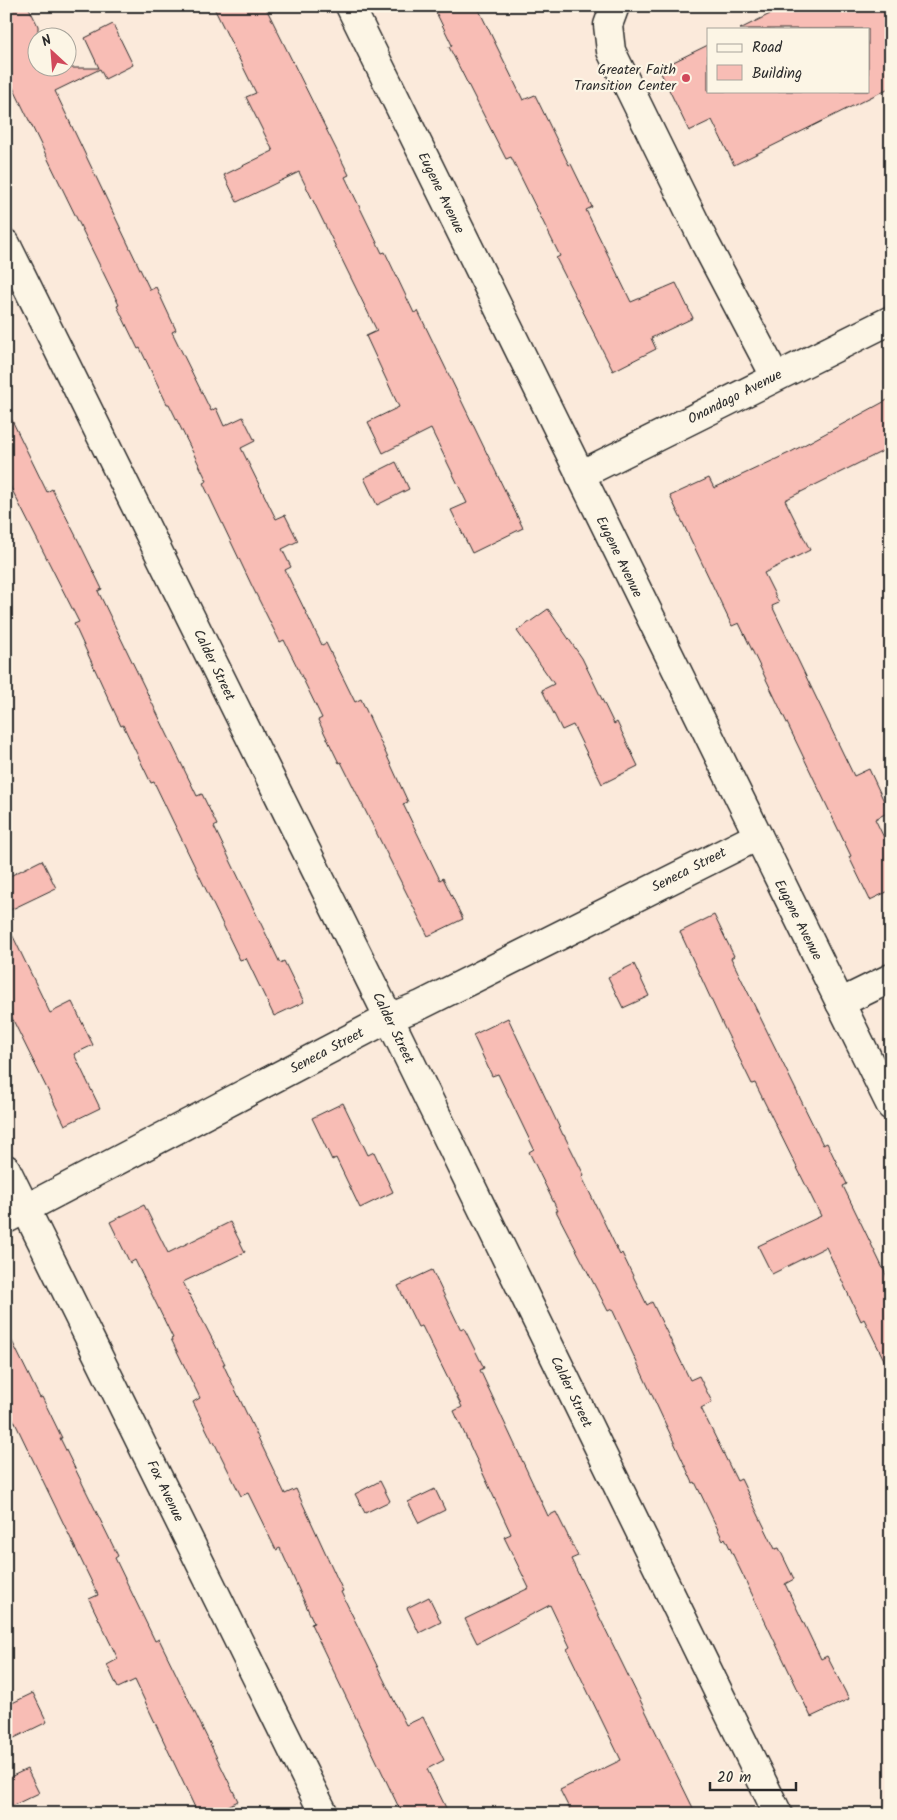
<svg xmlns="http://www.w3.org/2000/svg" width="897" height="1820" font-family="Kalam,sans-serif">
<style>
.building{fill:#f8bdb5;stroke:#2b2b2b}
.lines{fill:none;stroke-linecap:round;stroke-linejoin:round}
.minor-casing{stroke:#2b2b2b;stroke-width:31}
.minor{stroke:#fcf5e5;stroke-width:28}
.poi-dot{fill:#d1495b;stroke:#fcf5e5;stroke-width:2}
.labels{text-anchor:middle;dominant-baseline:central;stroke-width:4.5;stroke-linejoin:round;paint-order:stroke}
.poi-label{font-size:14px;fill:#2b2b2b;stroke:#fcf5e5;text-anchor:end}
.street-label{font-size:14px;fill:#2b2b2b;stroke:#fcf5e5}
</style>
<rect width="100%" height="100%" fill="#fbeadb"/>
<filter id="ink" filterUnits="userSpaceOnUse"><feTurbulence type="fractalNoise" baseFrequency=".02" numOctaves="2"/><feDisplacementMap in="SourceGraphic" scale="10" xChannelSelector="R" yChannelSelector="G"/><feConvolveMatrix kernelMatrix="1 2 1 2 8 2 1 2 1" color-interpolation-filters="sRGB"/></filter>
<g filter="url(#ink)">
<g class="building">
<polygon points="6,6 28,6 38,26 38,68 99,68 85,38 113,24 133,65 105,79 100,69 55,91 150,290 156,287 176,330 172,332 211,411 216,408 224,426 243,417 255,441 241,448 276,519 285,515 298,541 282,549 291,567 285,570 322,645 326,643 355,702 361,699 408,802 403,804 440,880 443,878 463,919 428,936 341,762 339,763 318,720 322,718 284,640 280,642 252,586 203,483 207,481 169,404 167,404 140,348 138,349 117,306 119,305 6,73"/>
<polygon points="213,6 265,6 349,175 345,177 382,253 385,252 414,313 418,311 523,528 472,553 451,510 467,503 431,429 383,453 368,422 399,407 366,336 377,331 299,172 237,202 224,175 273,151 246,97 256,93"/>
<polygon points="433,6 477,6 523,100 535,95 569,165 571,164 592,207 586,210 631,302 676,283 693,318 651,338 656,349 613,371 556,258 560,256 511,157 506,159 449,47 452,45"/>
<polygon points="786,6 891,6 891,87 734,165 712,120 689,131 659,69 708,45 708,91 868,91 868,29 740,29"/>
<polygon points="891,398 891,447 785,500 810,550 764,573 779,603 772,606 854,776 869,769 889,812 875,819 891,852 891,890 870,900 849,857 851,856 739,623 732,626 670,496 709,478 714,488 789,453"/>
<polygon points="6,408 47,492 52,489 82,548 102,589 98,591 197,796 202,794 217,825 214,827 280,963 284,961 304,1002 274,1016 246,958 240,960 154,782 151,783 123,725 121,726 74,624 79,622 6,478"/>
<polygon points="396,462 409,489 377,505 364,478"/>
<polygon points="548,609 582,658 614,724 617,722 638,766 602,784 573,725 562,730 542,690 554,684 517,631"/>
<polygon points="42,860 56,888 6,912 6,878"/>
<polygon points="714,915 734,956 731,958 765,1027 823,1145 827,1143 847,1184 843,1186 891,1285 891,1374 864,1319 861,1321 826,1247 772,1274 758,1246 821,1216 755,1083 752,1084 723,1025 680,932"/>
<polygon points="6,922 50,1013 72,1002 93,1045 74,1054 100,1108 65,1125 6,1006"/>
<polygon points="634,964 649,996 623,1008 608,977"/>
<polygon points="508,1018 563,1135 564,1135 584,1175 582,1177 620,1255 622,1253 647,1305 652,1302 690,1380 699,1376 712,1402 701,1408 737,1481 741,1479 775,1549 779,1548 794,1579 785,1584 821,1659 827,1656 849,1699 811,1717 725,1538 723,1540 695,1482 693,1483 612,1309 608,1311 556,1211 558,1211 529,1152 534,1149 498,1074 492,1076 473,1035"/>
<polygon points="343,1103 368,1155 374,1152 393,1192 360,1208 336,1158 332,1160 312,1118"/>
<polygon points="144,1205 168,1253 230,1222 245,1252 183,1282 225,1364 223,1364 285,1494 296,1489 343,1591 341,1592 406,1725 423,1717 444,1760 427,1769 449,1814 402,1814 311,1624 314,1623 280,1548 276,1550 248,1493 241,1496 214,1442 213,1443 193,1402 200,1398 171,1339 173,1338 135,1260 130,1263 110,1222"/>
<polygon points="432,1270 461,1330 464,1328 484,1368 480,1370 548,1516 556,1512 578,1556 571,1559 696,1814 572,1814 560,1790 621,1760 567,1649 570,1647 550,1605 477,1643 465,1619 529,1588 504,1537 511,1534 454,1411 462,1407 422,1326 418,1327 398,1286"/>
<polygon points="6,1329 40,1398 42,1397 62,1438 60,1438 118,1556 115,1558 155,1641 159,1639 238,1801 212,1814 198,1814 135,1680 118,1688 107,1665 118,1659 89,1599 98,1595 6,1404"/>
<polygon points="380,1481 390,1501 365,1513 355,1494"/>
<polygon points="435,1489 445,1510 419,1523 408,1502"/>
<polygon points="429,1597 441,1622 419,1633 407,1608"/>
<polygon points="33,1693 47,1722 6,1742 6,1706"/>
<polygon points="27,1769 39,1793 12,1806 6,1793 6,1779"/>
</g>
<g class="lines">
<defs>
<g id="minor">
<polyline points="350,6 891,1106"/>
<polyline points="615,6 608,25 611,51 705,243 775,376"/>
<polyline points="6,244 389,1018 778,1814"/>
<polyline points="580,475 891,320"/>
<polyline points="840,1003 891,978"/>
<polyline points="6,1169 324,1814"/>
<polyline points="6,1219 389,1018 421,1005 758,836"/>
</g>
</defs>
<use href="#minor" class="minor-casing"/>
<use href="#minor" class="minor"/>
</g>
</g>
<circle class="poi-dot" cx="686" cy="78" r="5"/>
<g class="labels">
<g class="poi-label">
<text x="676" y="70">Greater Faith<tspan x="676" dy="16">Transition Center</tspan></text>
</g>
<g class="street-label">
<text transform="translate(441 193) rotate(64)">Eugene Avenue</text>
<text transform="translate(735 397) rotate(-27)">Onandago Avenue</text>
<text transform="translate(619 557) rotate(64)">Eugene Avenue</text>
<text transform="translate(214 665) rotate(64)">Calder Street</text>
<text transform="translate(689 870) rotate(-27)">Seneca Street</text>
<text transform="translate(798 920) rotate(63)">Eugene Avenue</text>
<text transform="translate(393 1028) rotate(64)">Calder Street</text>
<text transform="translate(327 1051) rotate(-28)">Seneca Street</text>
<text transform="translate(571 1392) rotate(64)">Calder Street</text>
<text transform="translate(165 1491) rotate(64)">Fox Avenue</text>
</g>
</g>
<rect width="897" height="1820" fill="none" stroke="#fcf5e5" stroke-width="25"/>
<rect x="12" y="12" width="872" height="1795" fill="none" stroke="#2b2b2b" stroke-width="2" filter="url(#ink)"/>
<rect x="707" y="28" width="162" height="65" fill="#fcf5e5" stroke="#a8a49b"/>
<rect x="717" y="44" width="25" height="8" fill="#fcf5e5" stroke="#a8a49b"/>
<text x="752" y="52" font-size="15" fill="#2b2b2b">Road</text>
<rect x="717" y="65" width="25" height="15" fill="#f8bdb5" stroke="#a8a49b"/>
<text x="752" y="78" font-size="15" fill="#2b2b2b">Building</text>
<g transform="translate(52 52) rotate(334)"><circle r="24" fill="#fcf5e5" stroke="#a8a49b"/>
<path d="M0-4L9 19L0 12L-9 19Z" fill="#d1495b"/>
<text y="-8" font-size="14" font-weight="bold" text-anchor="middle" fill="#2b2b2b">N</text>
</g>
<path d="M710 1782v8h86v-8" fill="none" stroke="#2b2b2b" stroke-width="2.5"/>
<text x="717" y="1782" font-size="15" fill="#2b2b2b" stroke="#fcf5e5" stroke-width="4" paint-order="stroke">20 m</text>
</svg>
